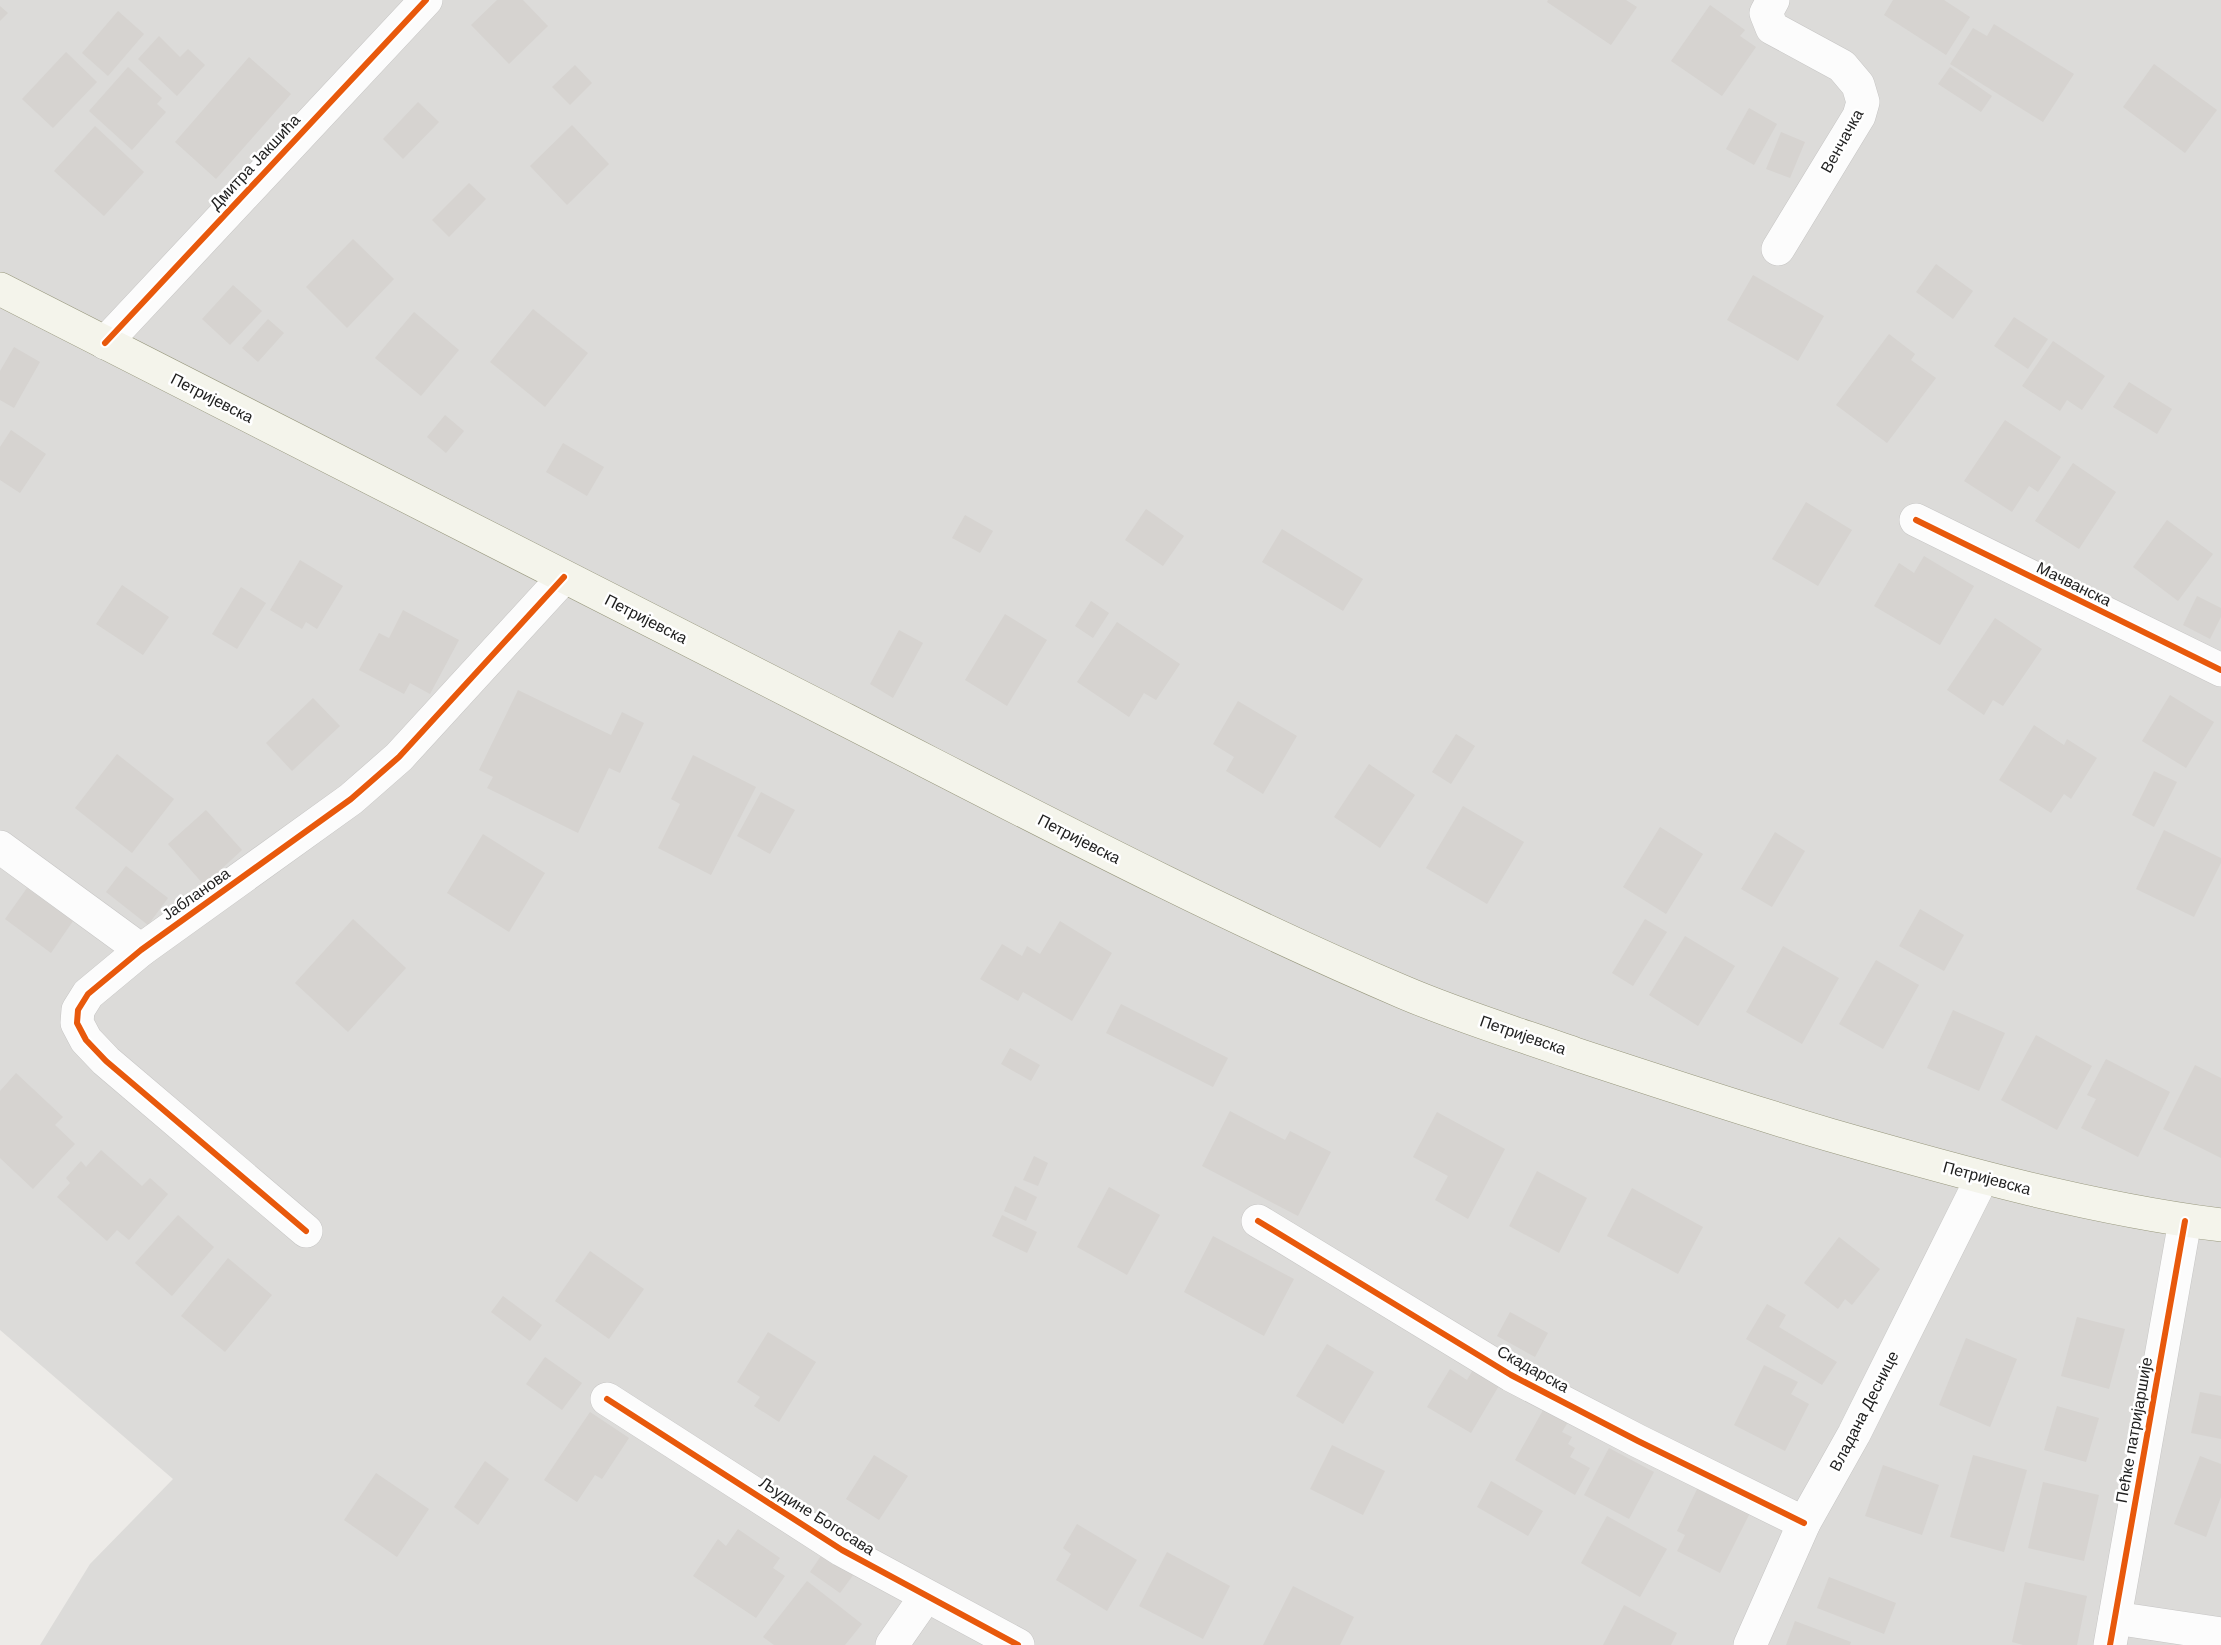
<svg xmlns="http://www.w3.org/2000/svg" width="2221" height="1645" font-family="'DM Sans',sans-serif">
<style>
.residential{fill:#dcdbd9}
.building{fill:#d6d3d0}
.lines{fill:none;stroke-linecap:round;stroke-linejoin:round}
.street-casing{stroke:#c6c5c4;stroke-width:34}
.secondary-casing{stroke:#98987e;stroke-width:34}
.street{stroke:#fcfcfc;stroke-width:33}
.secondary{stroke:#f4f4eb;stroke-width:33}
.cycleway-casing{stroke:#fff;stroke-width:10}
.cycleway{stroke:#e8590c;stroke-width:6}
.labels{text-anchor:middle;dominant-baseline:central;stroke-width:5;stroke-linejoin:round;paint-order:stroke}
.street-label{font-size:16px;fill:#1f1f1f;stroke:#fff}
</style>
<rect width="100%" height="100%" fill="#edebe8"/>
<polygon class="residential" points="0,0 2221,0 2221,1645 40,1645 90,1564 173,1479 0,1330"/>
<g class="building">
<polygon points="497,0 523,0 548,26 509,64 471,25"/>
<polygon points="1548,0 1626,0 1637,7 1611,45 1547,2"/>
<polygon points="1893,0 1944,0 1970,17 1946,55 1884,15"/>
<polygon points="1710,5 1745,30 1740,36 1756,47 1722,96 1671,61"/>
<polygon points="0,6 8,13 0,21"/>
<polygon points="118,11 144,34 108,76 82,53"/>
<polygon points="1994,24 2074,74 2043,122 1950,64 1973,28 1987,36"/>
<polygon points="159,36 180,57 188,49 205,65 177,96 138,59"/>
<polygon points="66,52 97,82 53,128 22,99"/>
<polygon points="249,57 291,94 216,179 175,142"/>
<polygon points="2154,64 2217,110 2185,153 2123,107"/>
<polygon points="575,65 592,83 570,105 552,87"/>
<polygon points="128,67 162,98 157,104 166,112 132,150 89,111"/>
<polygon points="1950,67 1992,96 1981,112 1938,84"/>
<polygon points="418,102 439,122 403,159 383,139"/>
<polygon points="1749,108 1777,124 1754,165 1726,149"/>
<polygon points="572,125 609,164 567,205 530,166"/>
<polygon points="95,126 144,172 104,216 54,171"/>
<polygon points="1781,132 1805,142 1790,178 1766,169"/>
<polygon points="469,183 486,199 449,237 432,220"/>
<polygon points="353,239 394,279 347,328 306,287"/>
<polygon points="1936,264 1973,291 1953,319 1916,292"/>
<polygon points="1753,275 1824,316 1798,361 1727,320"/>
<polygon points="233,285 262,311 230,345 202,319"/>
<polygon points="533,309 588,353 545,407 490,362"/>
<polygon points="414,312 459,350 421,396 375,358"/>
<polygon points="2014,317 2048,339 2028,369 1994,346"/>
<polygon points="268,319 284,333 258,362 242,348"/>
<polygon points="1889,334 1915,354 1911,360 1936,378 1887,443 1836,405"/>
<polygon points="2053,341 2105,376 2082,410 2067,400 2060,411 2022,386"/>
<polygon points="14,347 40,362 14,408 0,400 0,371"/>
<polygon points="2129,382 2172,409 2157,434 2113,407"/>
<polygon points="445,415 464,431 446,453 427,437"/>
<polygon points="2005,420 2061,457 2038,492 2029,486 2012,512 1964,481"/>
<polygon points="11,430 46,454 20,493 0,480 0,447"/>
<polygon points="563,443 604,467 587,496 546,472"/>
<polygon points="2073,463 2116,492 2079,549 2035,521"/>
<polygon points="1806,502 1852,530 1818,586 1772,559"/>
<polygon points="1146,509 1184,536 1163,566 1125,540"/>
<polygon points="965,515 993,531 980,553 952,538"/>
<polygon points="2167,520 2213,554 2178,601 2133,567"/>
<polygon points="1282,529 1363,579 1343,611 1262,562"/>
<polygon points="1924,556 1974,586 1940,645 1874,606 1899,563 1914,573"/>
<polygon points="300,560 343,586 317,629 306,622 302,629 270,610"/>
<polygon points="122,585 169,617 143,655 96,624"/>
<polygon points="241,587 266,603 237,649 212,634"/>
<polygon points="2197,596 2221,608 2221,617 2210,639 2183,625"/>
<polygon points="1091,601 1109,613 1093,638 1075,626"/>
<polygon points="403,610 459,640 430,694 410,683 404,694 359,670 379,633 389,638"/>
<polygon points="1005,614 1047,640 1007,706 965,680"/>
<polygon points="1995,618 2042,649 2003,706 1993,700 1984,715 1947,690"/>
<polygon points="1117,622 1180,664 1156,700 1144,693 1129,717 1077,682"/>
<polygon points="899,630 923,643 893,698 870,684"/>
<polygon points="518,690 611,735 622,712 644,723 620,773 609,768 578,833 487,788 493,777 479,770"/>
<polygon points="2170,695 2214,722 2186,768 2142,741"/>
<polygon points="313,698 340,726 292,771 266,743"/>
<polygon points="1238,701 1297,736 1263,794 1226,771 1234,757 1213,744"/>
<polygon points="2034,725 2064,745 2067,739 2097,758 2071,799 2064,794 2051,813 1999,780"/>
<polygon points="1456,734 1475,746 1451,784 1432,772"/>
<polygon points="117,754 174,799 132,853 75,808"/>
<polygon points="693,755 756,787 711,875 658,848 680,804 671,799"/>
<polygon points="1369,764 1415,795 1380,848 1334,817"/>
<polygon points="2154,771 2177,782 2154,827 2132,815"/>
<polygon points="761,792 795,810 770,854 737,836"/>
<polygon points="1463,806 1524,842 1487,904 1426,868"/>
<polygon points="206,810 242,850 204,885 168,844"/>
<polygon points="1660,827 1703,854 1666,914 1623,887"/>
<polygon points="2164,830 2221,858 2221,863 2194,917 2136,889"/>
<polygon points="1775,832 1805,851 1772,907 1741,889"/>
<polygon points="483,834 545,873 509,932 447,893"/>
<polygon points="126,866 168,898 148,925 106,892"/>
<polygon points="27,888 73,921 51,953 5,919"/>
<polygon points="1920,909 1964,935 1944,971 1899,946"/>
<polygon points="353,919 406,968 348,1032 295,983"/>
<polygon points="1645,919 1667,932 1633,986 1612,973"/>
<polygon points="1060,921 1112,953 1072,1021 1023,992 1018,1001 980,979 1002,944 1022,956 1027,946 1040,954"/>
<polygon points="1685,936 1735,966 1698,1026 1649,995"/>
<polygon points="1783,946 1839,978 1802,1044 1746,1012"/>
<polygon points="1876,960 1919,985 1883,1049 1839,1024"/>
<polygon points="1121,1004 1228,1058 1213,1087 1106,1033"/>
<polygon points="1953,1010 2005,1033 1979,1091 1927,1068"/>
<polygon points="2036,1035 2092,1066 2057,1130 2001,1100"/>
<polygon points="1010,1048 1040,1065 1031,1081 1001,1064"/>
<polygon points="2106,1059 2170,1092 2138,1157 2081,1128 2096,1099 2087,1095"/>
<polygon points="2195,1065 2221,1078 2221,1158 2163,1129"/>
<polygon points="16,1073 63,1117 55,1125 75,1144 33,1189 0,1158 0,1091"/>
<polygon points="1230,1111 1285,1140 1290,1131 1331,1152 1298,1216 1202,1166"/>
<polygon points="1437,1112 1505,1149 1468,1219 1435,1200 1448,1176 1413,1157"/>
<polygon points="101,1150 142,1186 150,1178 168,1194 129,1240 117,1230 107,1241 57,1197 70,1183 66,1178 81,1161 86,1167"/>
<polygon points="1034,1156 1048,1163 1038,1186 1023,1180"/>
<polygon points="1537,1171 1587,1198 1559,1253 1509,1226"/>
<polygon points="1015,1186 1037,1197 1026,1221 1004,1211"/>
<polygon points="1109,1187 1160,1215 1127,1275 1077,1247"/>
<polygon points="1632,1188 1703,1227 1678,1274 1607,1236"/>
<polygon points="178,1215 214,1247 172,1296 135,1263"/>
<polygon points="1002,1215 1037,1232 1027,1253 992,1236"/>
<polygon points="1213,1236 1294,1279 1264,1336 1184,1292"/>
<polygon points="1839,1237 1880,1269 1852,1305 1845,1299 1838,1309 1804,1283"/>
<polygon points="590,1251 644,1289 609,1339 555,1301"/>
<polygon points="228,1258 272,1295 225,1352 181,1316"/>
<polygon points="503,1296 542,1325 530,1341 491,1312"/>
<polygon points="1767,1304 1786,1315 1779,1327 1837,1362 1822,1385 1746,1339"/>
<polygon points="1510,1312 1548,1333 1535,1357 1497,1336"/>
<polygon points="2077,1317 2125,1329 2109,1389 2061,1376"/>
<polygon points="768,1332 816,1362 779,1422 754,1406 760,1397 737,1382"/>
<polygon points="1966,1338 2017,1359 1990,1427 1939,1405"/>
<polygon points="1327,1344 1374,1372 1343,1424 1296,1396"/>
<polygon points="545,1357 582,1383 562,1410 526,1384"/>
<polygon points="1764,1365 1798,1382 1791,1394 1809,1404 1785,1451 1734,1425"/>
<polygon points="1474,1368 1500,1384 1471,1433 1427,1407 1450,1369 1467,1380"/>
<polygon points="2200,1392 2221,1396 2221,1439 2191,1433"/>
<polygon points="1547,1403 1571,1417 1562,1432 1572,1437 1568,1444 1575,1448 1570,1457 1590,1468 1575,1495 1515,1460"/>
<polygon points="2057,1406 2099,1418 2086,1462 2044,1450"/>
<polygon points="590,1412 629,1438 602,1479 595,1475 577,1502 544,1480"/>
<polygon points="1332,1445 1385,1471 1363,1515 1310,1489"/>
<polygon points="1609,1448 1654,1472 1629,1519 1584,1495"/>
<polygon points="874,1455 908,1476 879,1520 846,1499"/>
<polygon points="1973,1455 2027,1470 2004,1552 1950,1537"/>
<polygon points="2200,1456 2221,1464 2221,1497 2206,1537 2174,1524"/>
<polygon points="485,1461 509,1479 478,1525 454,1507"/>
<polygon points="1883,1465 1939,1485 1922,1535 1865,1516"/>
<polygon points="376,1473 429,1509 397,1557 344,1520"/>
<polygon points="1491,1481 1543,1511 1528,1536 1477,1507"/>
<polygon points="2043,1482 2099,1495 2084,1561 2028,1548"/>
<polygon points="1699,1485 1751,1511 1720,1573 1677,1551 1685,1535 1677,1531"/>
<polygon points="1607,1516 1667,1549 1640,1597 1581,1563"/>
<polygon points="1077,1524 1137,1560 1107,1611 1056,1580 1071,1554 1063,1548"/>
<polygon points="738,1529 780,1558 773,1568 785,1576 756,1618 693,1576 718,1539 726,1546"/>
<polygon points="1167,1552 1230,1586 1203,1639 1139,1606"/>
<polygon points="823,1553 854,1574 840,1593 810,1572"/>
<polygon points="1829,1577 1896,1603 1884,1634 1817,1608"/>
<polygon points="807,1581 862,1624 845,1645 774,1645 763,1637"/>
<polygon points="2025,1582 2087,1596 2077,1645 2023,1645 2012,1642"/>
<polygon points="1293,1586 1354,1617 1340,1645 1263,1645"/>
<polygon points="1624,1605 1677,1633 1671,1645 1603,1645"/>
<polygon points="1795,1621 1851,1642 1850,1645 1786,1645"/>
</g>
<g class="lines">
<defs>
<g id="street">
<polyline points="1773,0 1766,13 1772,28 1842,66 1858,85 1863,102 1859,116 1778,249"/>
<polyline points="105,343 426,0"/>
<polyline points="1916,520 2221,670"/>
<polyline points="0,847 141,950"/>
<polyline points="1258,1221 1511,1375 1638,1441 1804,1523"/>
<polyline points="306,1231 106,1061 86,1040 77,1023 78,1010 88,994 141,950 351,799 399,757 564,577"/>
<polyline points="607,1399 842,1550 1018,1645"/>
<polyline points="2115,1618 2221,1634"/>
<polyline points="892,1645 926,1596"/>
<polyline points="1750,1645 1804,1523 1854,1434 1982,1178"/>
<polyline points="2110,1645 2185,1221"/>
</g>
<path id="secondary" d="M0 289C281 434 563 578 846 720 1030 814 1213 911 1403 992 1459 1016 1518 1034 1575 1054 1660 1082 1745 1110 1830 1135 1959 1172 2088 1208 2221 1225"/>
</defs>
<use href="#street" class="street-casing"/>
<use href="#secondary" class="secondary-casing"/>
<use href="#street" class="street"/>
<use href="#secondary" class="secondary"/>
<defs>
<g id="cycleway">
<polyline points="105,343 426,0"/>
<polyline points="1916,520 2221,670"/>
<polyline points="1258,1221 1511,1375 1638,1441 1804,1523"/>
<polyline points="306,1231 106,1061 86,1040 77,1023 78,1010 88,994 141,950 351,799 399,757 564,577"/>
<polyline points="607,1399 842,1550 1018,1645"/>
<polyline points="2110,1645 2185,1221"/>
</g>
</defs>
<use href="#cycleway" class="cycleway-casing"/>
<use href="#cycleway" class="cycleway"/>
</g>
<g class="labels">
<g class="street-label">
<text transform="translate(1842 141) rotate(-61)">Венчачка</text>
<text transform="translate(255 162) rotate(-47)">Дмитра Јакшића</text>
<text transform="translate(212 398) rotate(27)">Петријевска</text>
<text transform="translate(2074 584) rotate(26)">Мачванска</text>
<text transform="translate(646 619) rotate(27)">Петријевска</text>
<text transform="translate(1079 839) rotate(27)">Петријевска</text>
<text transform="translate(196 894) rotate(-35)">Јабланова</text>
<text transform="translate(1523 1035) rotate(19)">Петријевска</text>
<text transform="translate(1987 1178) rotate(15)">Петријевска</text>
<text transform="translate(1533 1369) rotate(29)">Скадарска</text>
<text transform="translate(1864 1411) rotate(-63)">Владана Деснице</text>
<text transform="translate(2134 1430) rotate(-80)">Пећке патријаршије</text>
<text transform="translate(817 1516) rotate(32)">Људине Богосава</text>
</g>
</g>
</svg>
